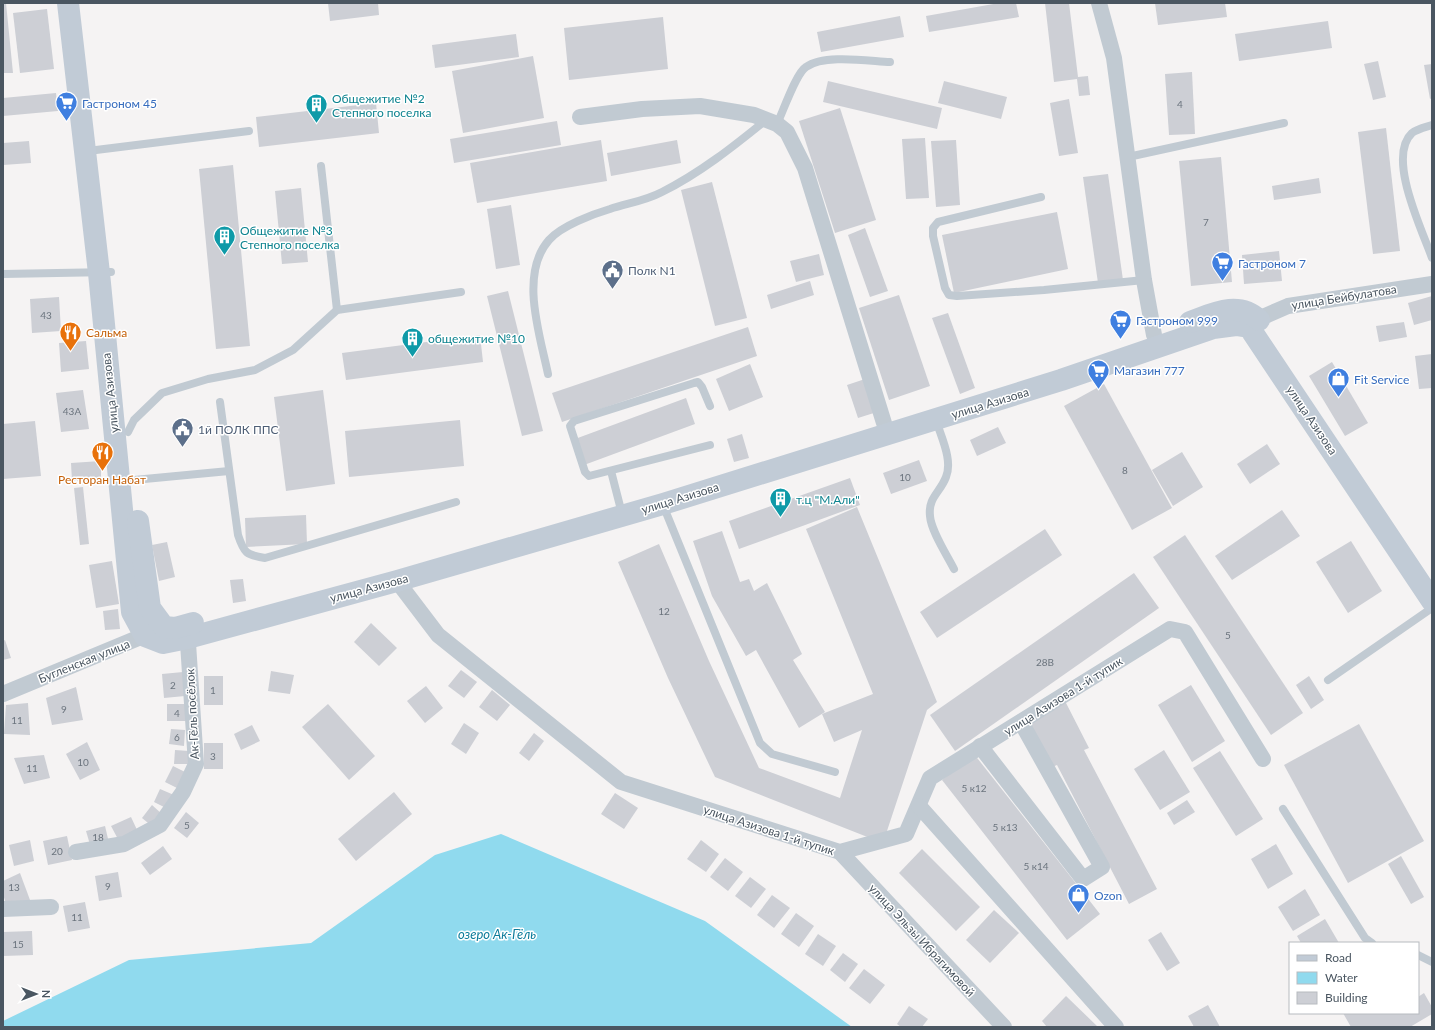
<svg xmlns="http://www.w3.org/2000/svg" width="1435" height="1030" font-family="Lato,sans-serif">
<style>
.water{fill:#90daee}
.building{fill:#cdcfd5}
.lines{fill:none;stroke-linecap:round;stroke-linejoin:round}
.service{stroke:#c1cad2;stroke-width:8}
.minor{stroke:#c1cad2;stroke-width:16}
.secondary{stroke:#c1cbd6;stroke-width:22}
.labels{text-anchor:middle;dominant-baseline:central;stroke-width:3;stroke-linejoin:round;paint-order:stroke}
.number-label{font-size:10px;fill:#6b747e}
.culture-label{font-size:12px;fill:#0d838f;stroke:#fff;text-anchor:start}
.shop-label{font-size:12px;fill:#366cbe;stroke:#fff;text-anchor:start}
.service-label{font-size:12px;fill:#4e5e75;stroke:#fff;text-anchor:start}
.street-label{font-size:12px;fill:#4a5661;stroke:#fff}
.food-label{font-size:12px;fill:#c56008;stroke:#fff;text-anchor:start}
.water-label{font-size:13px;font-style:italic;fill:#0c7c9b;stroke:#fff}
</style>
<rect width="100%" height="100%" fill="#f5f3f3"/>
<polygon class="water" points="501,834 705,921 852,1027 3,1027 3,1021 129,960 311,943 435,855"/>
<g class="building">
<polygon points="3,3 6,3 13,73 3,73"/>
<polygon points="328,3 378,3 379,15 330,21"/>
<polygon points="999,3 1016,3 1019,17 929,32 926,16"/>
<polygon points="1045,3 1069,3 1078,77 1088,76 1090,95 1079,96 1077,79 1054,82"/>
<polygon points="1155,3 1225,3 1227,17 1158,25"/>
<polygon points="47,9 54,69 20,73 13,13"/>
<polygon points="900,16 904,37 821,52 817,32"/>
<polygon points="663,17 668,69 569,80 564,28"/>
<polygon points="1328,21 1332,48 1239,61 1235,34"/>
<polygon points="516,34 519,57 435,68 432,45"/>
<polygon points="533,56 544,118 463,133 452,71"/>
<polygon points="1378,61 1386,97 1373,100 1364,64"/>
<polygon points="1432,64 1432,98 1430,99 1424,65"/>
<polygon points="1192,72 1195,134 1169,135 1165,74"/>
<polygon points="828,81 942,108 937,129 823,102"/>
<polygon points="944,81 1007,97 1001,119 938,103"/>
<polygon points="56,93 58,111 3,116 3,98"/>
<polygon points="1069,99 1078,153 1059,156 1050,103"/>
<polygon points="376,103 379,133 259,147 256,117"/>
<polygon points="840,108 876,220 835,233 799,121"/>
<polygon points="557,121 561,145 454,163 450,139"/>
<polygon points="1386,128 1400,251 1373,254 1358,132"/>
<polygon points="925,138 929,198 906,199 902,139"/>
<polygon points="601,140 607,181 477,203 470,163"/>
<polygon points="677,140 681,163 611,176 607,153"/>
<polygon points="956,140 960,205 936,207 931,141"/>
<polygon points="29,141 31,163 3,165 3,143"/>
<polygon points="1221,157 1232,282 1191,286 1179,161"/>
<polygon points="233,165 250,346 216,349 199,169"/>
<polygon points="1108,174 1123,280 1098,283 1083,177"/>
<polygon points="1319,178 1321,193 1274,200 1272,186"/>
<polygon points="712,182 747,318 715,326 681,190"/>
<polygon points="301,188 308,262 282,264 275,191"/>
<polygon points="511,205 520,265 496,269 487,209"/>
<polygon points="1057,212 1068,269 954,293 942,235"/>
<polygon points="865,228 888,291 870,297 848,235"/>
<polygon points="1279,251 1282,281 1244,284 1242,255"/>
<polygon points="819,254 824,275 796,282 790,261"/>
<polygon points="810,281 814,295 771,309 767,295"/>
<polygon points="508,291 543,431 522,436 487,296"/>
<polygon points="899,295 930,386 889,400 859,308"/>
<polygon points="1432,296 1432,320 1414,325 1408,303"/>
<polygon points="59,297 61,331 32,333 30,299"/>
<polygon points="948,313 975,388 960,394 932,318"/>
<polygon points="1404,322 1407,337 1379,342 1376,326"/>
<polygon points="748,327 757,356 562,422 552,393"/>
<polygon points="480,335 483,362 346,380 342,353"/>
<polygon points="86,341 89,369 61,372 59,343"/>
<polygon points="1432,354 1432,388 1419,389 1415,356"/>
<polygon points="1332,362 1368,423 1345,436 1309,376"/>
<polygon points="750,364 763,397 729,411 716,379"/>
<polygon points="865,379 877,412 858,418 847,385"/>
<polygon points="1104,384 1172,508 1132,530 1064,406"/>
<polygon points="83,390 89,429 61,432 56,393"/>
<polygon points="323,390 335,484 286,491 274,397"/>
<polygon points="686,398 695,424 584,465 575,439"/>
<polygon points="460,420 464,466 349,477 345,431"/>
<polygon points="35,421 41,476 3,479 3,424"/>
<polygon points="998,427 1006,443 977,456 970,440"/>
<polygon points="742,434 749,458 734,462 727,439"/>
<polygon points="1267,444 1280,464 1250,484 1237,464"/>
<polygon points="1182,452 1203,487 1173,506 1152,470"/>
<polygon points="919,460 927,481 891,494 883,473"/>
<polygon points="101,461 101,480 72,481 71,463"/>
<polygon points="850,478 860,505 739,549 729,521"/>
<polygon points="83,487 89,544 80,545 74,488"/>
<polygon points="857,507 937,702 927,710 886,834 870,838 715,777 668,678 618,562 659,544 709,661 759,768 840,798 862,730 834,742 822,714 873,694 806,529"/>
<polygon points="1282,510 1300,536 1232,580 1215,556"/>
<polygon points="306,515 307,544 246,547 245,518"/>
<polygon points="1045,529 1062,555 937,638 920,612"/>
<polygon points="722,531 740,582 749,579 754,591 767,583 802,654 793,660 825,712 799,728 756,650 746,656 712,596 693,541"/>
<polygon points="1185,535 1303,713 1271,735 1153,557"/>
<polygon points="1351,541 1382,591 1348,613 1316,562"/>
<polygon points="167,542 175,577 159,581 152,545"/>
<polygon points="112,561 119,604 96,608 89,565"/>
<polygon points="1134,573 1159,608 955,751 930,715"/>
<polygon points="243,579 246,601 233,603 230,580"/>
<polygon points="118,609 120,629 105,630 103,611"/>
<polygon points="371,623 397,648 379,666 354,642"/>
<polygon points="5,640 11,658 3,660 3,641"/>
<polygon points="461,670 477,682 464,698 448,686"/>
<polygon points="271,671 294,675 290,694 268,691"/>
<polygon points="183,672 185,696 164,698 162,674"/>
<rect x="204" y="676" width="19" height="29"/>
<polygon points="1309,676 1324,700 1311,709 1296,685"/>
<polygon points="1191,685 1225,741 1192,762 1158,705"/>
<polygon points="426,686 443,708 425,723 407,701"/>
<polygon points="76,687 83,720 52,725 46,698"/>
<polygon points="492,690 510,705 497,721 479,707"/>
<polygon points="1065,701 1089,748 1084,750 1157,889 1129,904 1057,765 1050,768 1025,722"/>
<polygon points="28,703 30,735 4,734 6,705"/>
<rect x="167" y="704" width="19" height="17"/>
<polygon points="328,704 375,756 349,780 302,727"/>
<polygon points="464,723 479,733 466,754 451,744"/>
<polygon points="1359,724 1424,841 1348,883 1284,765"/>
<polygon points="252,725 260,741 241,750 234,734"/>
<polygon points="171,729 185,730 184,746 169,744"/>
<polygon points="534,733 544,741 529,761 519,753"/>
<polygon points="87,742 100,770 80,780 66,754"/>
<rect x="204" y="743" width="19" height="26"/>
<polygon points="175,750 189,751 189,764 174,764"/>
<polygon points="1164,750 1190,792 1160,810 1134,769"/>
<polygon points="1220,751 1263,819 1236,836 1193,768"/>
<polygon points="974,754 1100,914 1067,940 942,780"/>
<polygon points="44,755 50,778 24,784 14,758"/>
<polygon points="173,766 187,773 179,789 165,782"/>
<polygon points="160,789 174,795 168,809 154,802"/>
<polygon points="394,792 412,814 356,861 338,839"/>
<polygon points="615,793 638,808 624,829 601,814"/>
<polygon points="1187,800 1195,812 1174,825 1167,813"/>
<polygon points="152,805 163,815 153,827 142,818"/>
<polygon points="186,812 199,823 187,838 174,828"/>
<polygon points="131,817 138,832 119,841 111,826"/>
<polygon points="105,826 109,843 91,848 86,831"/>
<polygon points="67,836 72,860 48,865 43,841"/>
<polygon points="30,840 34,861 14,866 9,845"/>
<polygon points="701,840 719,854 706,872 687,859"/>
<polygon points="1276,844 1293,874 1268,889 1251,859"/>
<polygon points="163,846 172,859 150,875 141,863"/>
<polygon points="922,849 980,907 956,931 899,873"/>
<polygon points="1401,856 1424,897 1411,904 1388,864"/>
<polygon points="725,858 743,872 728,891 710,877"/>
<polygon points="118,872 122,897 99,901 95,876"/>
<polygon points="20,873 30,900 6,904 3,894 3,881"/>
<polygon points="750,877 766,889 751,908 735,896"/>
<polygon points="1305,889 1320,915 1293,931 1278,907"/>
<polygon points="772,895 790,908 774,928 757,915"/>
<polygon points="85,902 90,928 68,932 63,906"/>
<polygon points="994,910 1019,933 990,963 966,940"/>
<polygon points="796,913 814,926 799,947 781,934"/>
<polygon points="1325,919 1339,943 1301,943 1297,936"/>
<polygon points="32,931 33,955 3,956 3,932"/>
<polygon points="1161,932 1180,963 1167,971 1148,940"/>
<polygon points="818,934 836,946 823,966 805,954"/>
<polygon points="843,953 858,964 845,982 830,970"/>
<polygon points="864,969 885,985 870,1004 849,988"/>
<polygon points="1424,993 1432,1007 1432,1014 1410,1027 1351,1027 1343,1013 1418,1013 1418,997"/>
<polygon points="1066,996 1098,1027 1047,1027 1042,1021"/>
<polygon points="1208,1005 1220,1027 1194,1027 1188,1016"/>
<polygon points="909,1006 928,1019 922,1027 901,1027 897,1024"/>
</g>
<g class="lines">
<g class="service">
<path d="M777 124C783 112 796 73 806 67 824 54 868 61 890 62"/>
<path d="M1432 125C1426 127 1417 129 1412 133 1386 157 1423 232 1432 258"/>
<polyline points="96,150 249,131"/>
<polyline points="1128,157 1284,123"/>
<polyline points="321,166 337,310"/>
<polyline points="1041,197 938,222 933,228 933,236 945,288 949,295 957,296 1044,290 1144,280"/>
<polyline points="3,274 111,272"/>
<path d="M548 374C540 335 519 274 549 240 561 226 593 214 610 209 628 203 645 201 662 192 700 173 734 146 766 120"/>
<path d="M220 402 238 535C244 553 246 555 265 558L456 502"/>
<polyline points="710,406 702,387 698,382 694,383 574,421 570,426 585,472 589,476 710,445"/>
<path d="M936 420C941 437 953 460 946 477 940 493 928 497 930 516 931 531 947 555 954 569"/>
<polyline points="128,432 134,420 162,393 208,379 255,370 293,350 337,310 461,292"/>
<polyline points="611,471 620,506"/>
<polyline points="134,480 229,471"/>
<polyline points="663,505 760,743 772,754 835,772"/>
<polyline points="1328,680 1432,608"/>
<polyline points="1283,809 1365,938 1372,943"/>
<polyline points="1418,955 1432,962"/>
</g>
<g class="minor">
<polyline points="1099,3 1114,58 1144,280 1154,335"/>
<polyline points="580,117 642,109 700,106 754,115 777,124 787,132 805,168 884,423"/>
<polyline points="1258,319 1288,306 1432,284"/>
<polyline points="397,581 438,635 621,782 840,852 906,834 930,778 1170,629 1185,632 1263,759"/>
<polyline points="3,694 155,631"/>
<polyline points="980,746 1083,879 1102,867 1021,722"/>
<polyline points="919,806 1116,1027"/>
<polyline points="76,852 124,844 160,825 183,792 196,764 187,628"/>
<polyline points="840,852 1004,1027"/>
<polyline points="3,909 51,907"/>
</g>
<g class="secondary">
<polyline points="68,3 99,273 132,612 145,636 163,643 188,638 397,581 663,504 1061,380 1213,328 1236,325 1249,327 1432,601"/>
<path d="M1190 322C1212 314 1238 300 1259 320"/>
<polyline points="138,521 150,608 164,627 175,628 193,623"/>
</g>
</g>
<defs>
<symbol id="supermarket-pin" viewBox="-11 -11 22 30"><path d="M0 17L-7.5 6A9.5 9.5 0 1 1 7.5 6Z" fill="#3f7fe0" stroke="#fff"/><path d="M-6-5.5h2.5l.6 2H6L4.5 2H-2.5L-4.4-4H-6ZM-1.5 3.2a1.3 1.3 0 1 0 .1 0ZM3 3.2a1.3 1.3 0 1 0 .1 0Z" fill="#fff"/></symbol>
<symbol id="building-pin" viewBox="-11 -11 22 30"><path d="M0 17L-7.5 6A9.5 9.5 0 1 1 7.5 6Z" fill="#0f9aa8" stroke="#fff"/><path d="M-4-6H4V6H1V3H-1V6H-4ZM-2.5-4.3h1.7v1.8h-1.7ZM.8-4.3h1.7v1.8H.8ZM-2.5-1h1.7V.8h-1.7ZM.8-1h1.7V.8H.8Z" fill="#fff"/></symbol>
<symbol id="civic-pin" viewBox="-11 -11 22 30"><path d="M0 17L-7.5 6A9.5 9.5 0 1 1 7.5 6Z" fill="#5c6f8a" stroke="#fff"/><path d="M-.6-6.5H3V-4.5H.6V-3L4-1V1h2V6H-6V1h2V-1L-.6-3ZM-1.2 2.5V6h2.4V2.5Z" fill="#fff"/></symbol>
<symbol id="restaurant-pin" viewBox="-11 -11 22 30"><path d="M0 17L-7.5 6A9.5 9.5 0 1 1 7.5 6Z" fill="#e8710a" stroke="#fff"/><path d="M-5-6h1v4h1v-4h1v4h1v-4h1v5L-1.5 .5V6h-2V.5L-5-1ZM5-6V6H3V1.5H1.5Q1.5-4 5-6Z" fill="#fff"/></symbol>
<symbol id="shop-pin" viewBox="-11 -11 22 30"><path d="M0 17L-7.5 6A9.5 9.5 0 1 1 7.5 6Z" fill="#3f7fe0" stroke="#fff"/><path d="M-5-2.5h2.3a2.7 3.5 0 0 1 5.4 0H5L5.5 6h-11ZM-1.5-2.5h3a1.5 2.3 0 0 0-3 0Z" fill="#fff"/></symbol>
</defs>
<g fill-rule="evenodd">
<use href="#supermarket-pin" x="54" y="90" width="25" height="34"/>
<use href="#building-pin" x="304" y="92" width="25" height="34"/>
<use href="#building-pin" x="212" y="224" width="25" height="34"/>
<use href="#supermarket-pin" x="1210" y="250" width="25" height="34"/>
<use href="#civic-pin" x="600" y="258" width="25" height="34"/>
<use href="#supermarket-pin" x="1108" y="308" width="25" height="34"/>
<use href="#restaurant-pin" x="58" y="320" width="25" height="34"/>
<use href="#building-pin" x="400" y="326" width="25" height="34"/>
<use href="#supermarket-pin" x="1086" y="358" width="25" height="34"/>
<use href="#shop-pin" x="1326" y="366" width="25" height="34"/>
<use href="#civic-pin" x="170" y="416" width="25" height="34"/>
<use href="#restaurant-pin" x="90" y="440" width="25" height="34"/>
<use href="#building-pin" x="768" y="486" width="25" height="34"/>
<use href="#shop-pin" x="1066" y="882" width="25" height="34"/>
</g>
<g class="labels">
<g class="number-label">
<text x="1180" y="104">4</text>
<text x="1206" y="222">7</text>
<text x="46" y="315">43</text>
<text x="72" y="411">43А</text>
<text x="1125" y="470">8</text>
<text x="905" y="477">10</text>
<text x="664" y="611">12</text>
<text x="1228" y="635">5</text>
<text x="1045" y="662">28В</text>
<text x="173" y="685">2</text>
<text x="213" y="690">1</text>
<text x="64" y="709">9</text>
<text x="177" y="713">4</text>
<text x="17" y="720">11</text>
<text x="177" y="737">6</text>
<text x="213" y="756">3</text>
<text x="83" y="762">10</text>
<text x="32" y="768">11</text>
<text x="974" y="788">5 к12</text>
<text x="187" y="825">5</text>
<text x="1005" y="827">5 к13</text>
<text x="98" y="837">18</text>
<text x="57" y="851">20</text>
<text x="1036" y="866">5 к14</text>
<text x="108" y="886">9</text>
<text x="14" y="887">13</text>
<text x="77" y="917">11</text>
<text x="18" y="944">15</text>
</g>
<g class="culture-label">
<text x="332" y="98">Общежитие №2<tspan x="332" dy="14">Степного поселка</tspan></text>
<text x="240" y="230">Общежитие №3<tspan x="240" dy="14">Степного поселка</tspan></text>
<text x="428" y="338">общежитие №10</text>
<text x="796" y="499">т.ц "М.Али"</text>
</g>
<g class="shop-label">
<text x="82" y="103">Гастроном 45</text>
<text x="1238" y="263">Гастроном 7</text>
<text x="1136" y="320">Гастроном 999</text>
<text x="1114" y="370">Магазин 777</text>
<text x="1354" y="379">Fit Service</text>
<text x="1094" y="895">Ozon</text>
</g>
<g class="service-label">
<text x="628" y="270">Полк N1</text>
<text x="198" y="429">1й ПОЛК ППС</text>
</g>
<g class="street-label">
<text transform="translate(1344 297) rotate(-9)">улица Бейбулатова</text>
<text transform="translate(110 393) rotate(-96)">улица Азизова</text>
<text transform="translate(990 403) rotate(-17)">улица Азизова</text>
<text transform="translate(1312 420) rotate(56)">улица Азизова</text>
<text transform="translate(680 498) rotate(-17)">улица Азизова</text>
<text transform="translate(369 588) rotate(-15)">улица Азизова</text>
<text transform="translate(84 661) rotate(-22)">Бугленская улица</text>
<text transform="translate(1063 696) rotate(-32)">улица Азизова 1-й тупик</text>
<text transform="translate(192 714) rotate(-93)">Ак-Гёль посёлок</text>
<text transform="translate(769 830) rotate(18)">улица Азизова 1-й тупик</text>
<text transform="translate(922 940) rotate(47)">улица Эльзы Ибрагимовой</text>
</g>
<g class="food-label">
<text x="86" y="332">Сальма</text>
<text x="102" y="479" text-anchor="middle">Ресторан Набат</text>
</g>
<g class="water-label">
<text x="497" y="934">озеро Ак-Гёль</text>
</g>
</g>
<rect width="1435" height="1030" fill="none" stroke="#4a5661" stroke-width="8"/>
<rect x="1289" y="942" width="130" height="72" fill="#ffffff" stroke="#b7bbc0"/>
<rect x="1297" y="955" width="20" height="6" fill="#c1cbd6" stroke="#b7bbc0"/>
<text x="1325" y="962" font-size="12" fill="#4a5661">Road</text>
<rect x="1297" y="972" width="20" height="12" fill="#90daee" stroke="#b7bbc0"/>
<text x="1325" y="982" font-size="12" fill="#4a5661">Water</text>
<rect x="1297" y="992" width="20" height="12" fill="#cdcfd5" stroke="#b7bbc0"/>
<text x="1325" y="1002" font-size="12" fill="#4a5661">Building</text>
<g transform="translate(36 994) rotate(90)" stroke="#ffffff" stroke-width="3" paint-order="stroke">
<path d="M0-3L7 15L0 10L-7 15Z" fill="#4a5661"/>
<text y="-6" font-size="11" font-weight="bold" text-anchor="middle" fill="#4a5661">N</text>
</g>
</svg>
